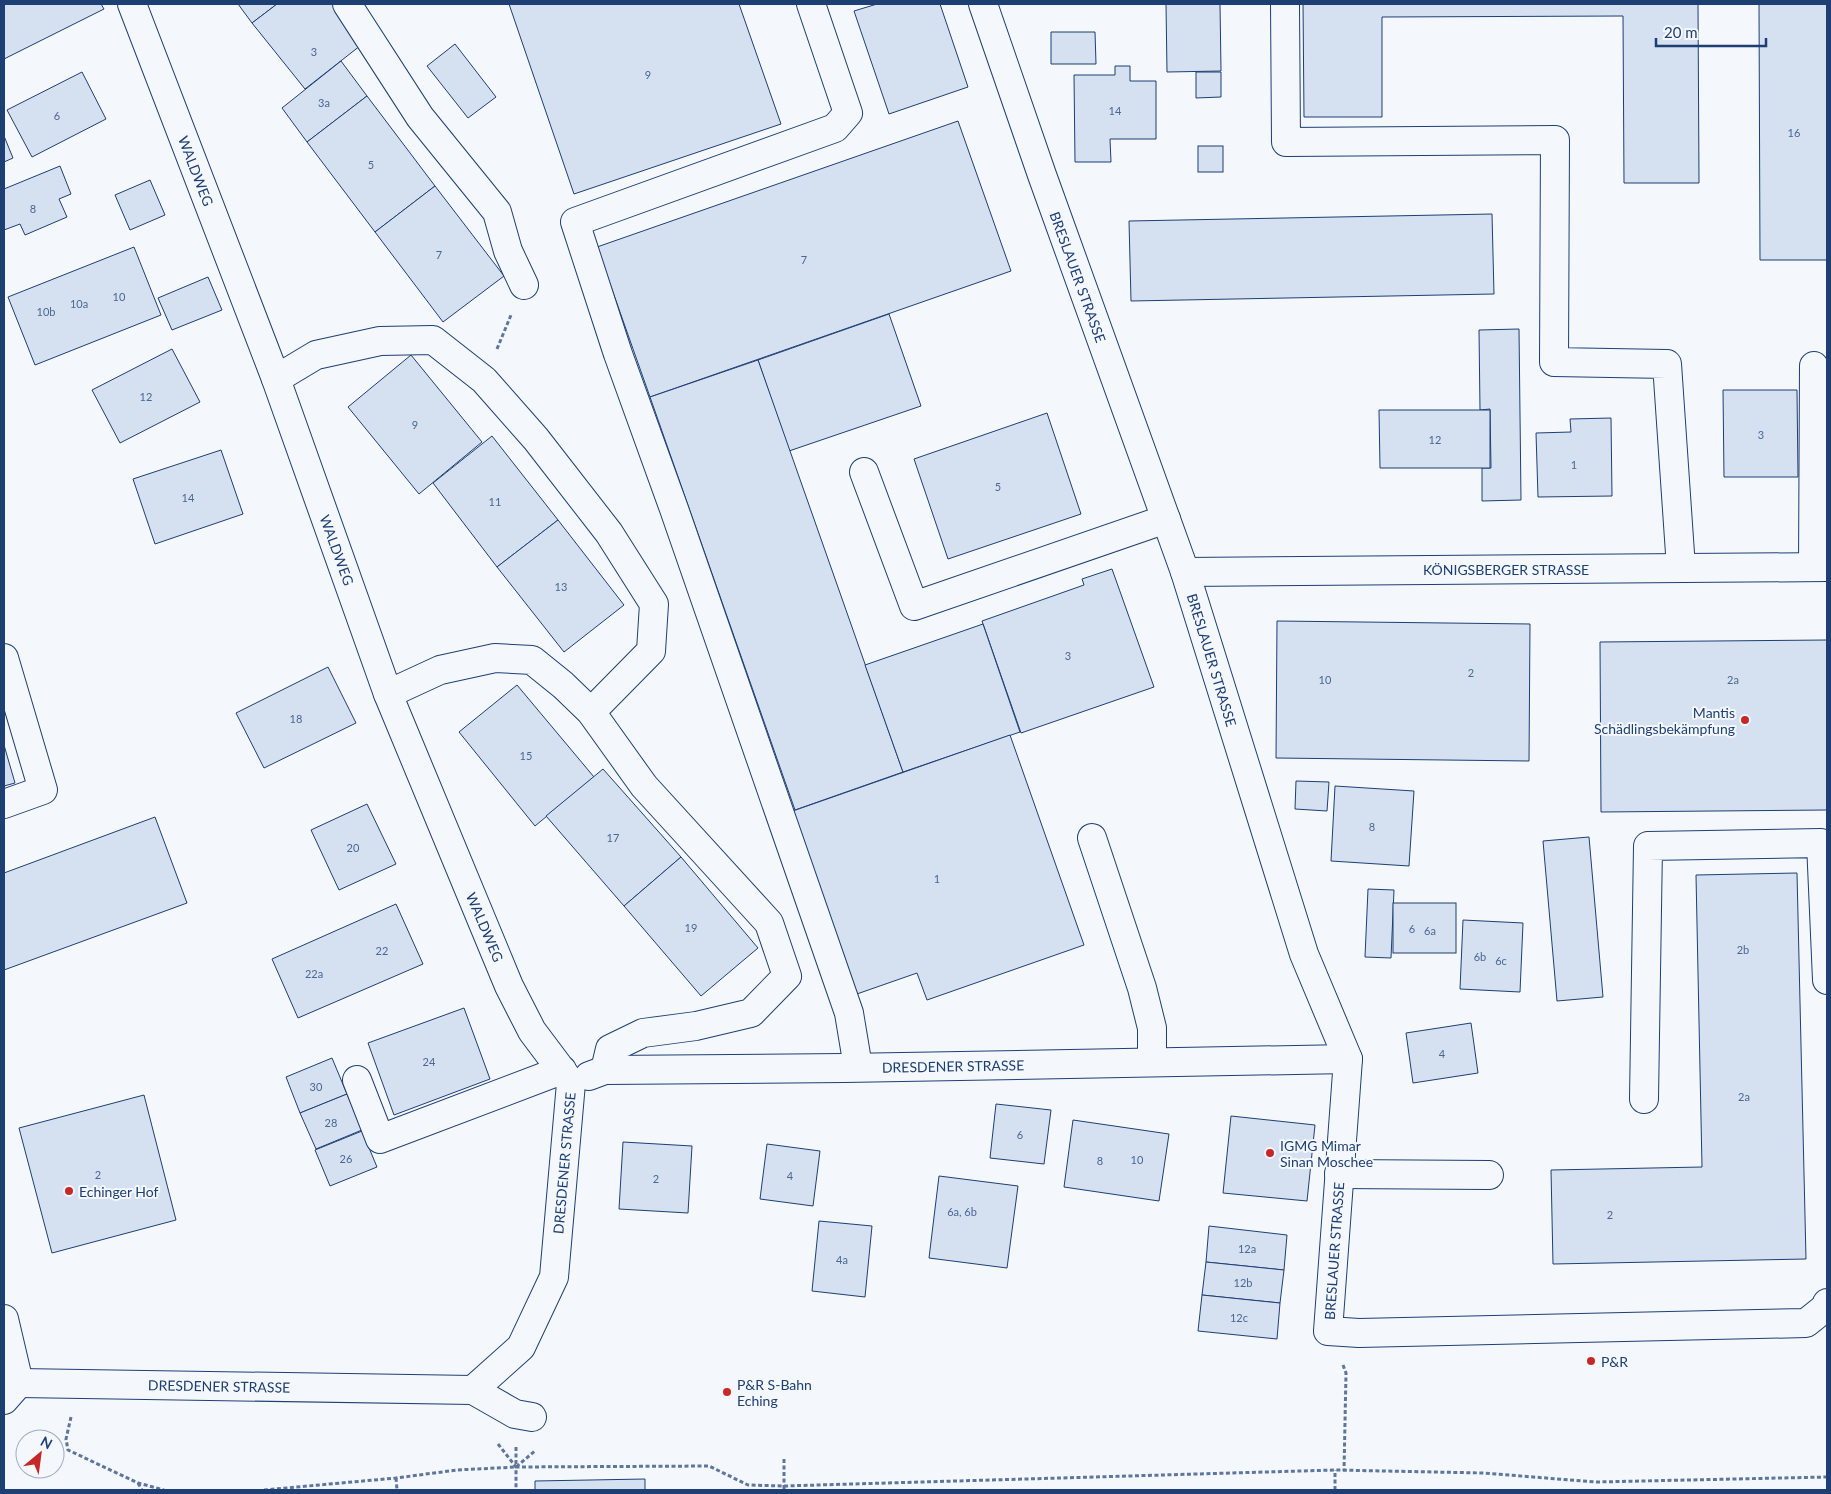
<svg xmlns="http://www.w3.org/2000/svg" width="1831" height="1494" font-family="Lato,sans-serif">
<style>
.building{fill:#d5e0f0;stroke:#1d3f73}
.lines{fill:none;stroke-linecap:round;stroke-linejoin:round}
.minor-casing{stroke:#1d3f73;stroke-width:30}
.path{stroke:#5e769c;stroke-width:3;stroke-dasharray:4 2.5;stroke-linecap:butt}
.minor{stroke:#f4f7fb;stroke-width:28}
.poi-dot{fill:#c62828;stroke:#f4f7fb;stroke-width:2}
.labels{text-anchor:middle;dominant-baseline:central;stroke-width:4;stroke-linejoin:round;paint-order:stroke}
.number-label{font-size:11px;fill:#4b6792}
.street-label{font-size:14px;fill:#1d3f73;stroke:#f4f7fb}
.poi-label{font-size:14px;fill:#1d3f73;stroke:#f4f7fb;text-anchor:start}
</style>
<rect width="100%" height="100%" fill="#f4f7fb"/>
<g class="building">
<polygon points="4,4 101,4 104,9 4,59"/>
<polygon points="238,4 277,4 252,23"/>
<polygon points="277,4 334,4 365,42 305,89 252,23"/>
<polygon points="509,4 739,4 781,124 574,194"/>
<polygon points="877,4 940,4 968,87 889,114 854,11"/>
<polygon points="1166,4 1220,4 1221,71 1167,72"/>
<polygon points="1303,4 1698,4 1699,183 1624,183 1623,16 1382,17 1382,117 1304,117"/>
<polygon points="1759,4 1827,4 1827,260 1760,260"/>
<polygon points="1051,32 1095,32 1096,64 1051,64"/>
<polygon points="455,44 496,97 468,118 427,66"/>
<polygon points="341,61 367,96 307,142 282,108"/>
<polygon points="1115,66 1130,66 1130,81 1156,81 1156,139 1110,139 1111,162 1075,162 1074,75 1115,75"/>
<polygon points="82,72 106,119 32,157 7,110"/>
<polygon points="1196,72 1221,72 1221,97 1196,98"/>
<polygon points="367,96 435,186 375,232 307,142"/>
<polygon points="958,121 1011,271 650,397 597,247"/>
<polygon points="4,136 13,158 4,162"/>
<rect x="1198" y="146" width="25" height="26"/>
<polygon points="60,166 71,194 59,199 67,217 25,235 20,224 4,230 4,189"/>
<polygon points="150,180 165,215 130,230 115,195"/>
<polygon points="435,186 504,276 443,322 375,232"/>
<polygon points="1492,214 1494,294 1131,301 1129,221"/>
<polygon points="134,247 161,315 35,365 8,297"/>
<polygon points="208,277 222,310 172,330 158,298"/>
<polygon points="889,314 921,406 789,451 758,360"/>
<polygon points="1519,329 1521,500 1482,501 1482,468 1491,468 1490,409 1480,410 1479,330"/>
<polygon points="172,349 200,402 120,443 92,390"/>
<polygon points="411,355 482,442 419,494 348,407"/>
<polygon points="758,360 903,772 795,810 650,397"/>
<polygon points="1723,390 1797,390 1798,477 1724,477"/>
<polygon points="1379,410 1490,410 1490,468 1380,468"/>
<polygon points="1047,413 1081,514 948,559 914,459"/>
<polygon points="1611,418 1612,496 1538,497 1536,433 1571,432 1570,419"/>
<polygon points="492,436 558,520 497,567 433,483"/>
<polygon points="221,450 243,514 155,544 133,479"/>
<polygon points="558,520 624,605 564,652 497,567"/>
<polygon points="1112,569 1154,687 1021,733 982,621 1084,585 1082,579"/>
<polygon points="1277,621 1530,624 1529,761 1276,758"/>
<polygon points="983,624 1020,732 903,772 865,665"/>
<polygon points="1827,640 1827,810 1601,812 1600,642"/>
<polygon points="328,667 356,723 264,768 236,713"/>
<polygon points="517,685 594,777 535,826 459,732"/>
<polygon points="1010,735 1084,945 927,1000 917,973 854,995 790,812"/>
<polygon points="4,745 15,783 4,786"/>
<polygon points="603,769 681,857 624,906 546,816"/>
<polygon points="1296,781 1329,782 1327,811 1295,809"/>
<polygon points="1335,786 1414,791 1409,866 1331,861"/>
<polygon points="367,804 396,864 339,890 311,830"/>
<polygon points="155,817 187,903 4,970 4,873"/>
<polygon points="1589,837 1603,997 1557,1001 1543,841"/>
<polygon points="681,857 758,948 701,996 624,906"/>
<polygon points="1797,873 1806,1259 1553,1264 1551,1170 1702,1167 1696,875"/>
<polygon points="1368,889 1394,890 1391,958 1365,957"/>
<rect x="1393" y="903" width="63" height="50"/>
<polygon points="396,904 423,964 298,1018 272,959"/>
<polygon points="1463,920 1523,923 1520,992 1460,989"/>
<polygon points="464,1008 490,1079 394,1115 368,1043"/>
<polygon points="1471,1023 1478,1073 1413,1083 1406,1033"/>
<polygon points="332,1058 347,1094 300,1113 286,1077"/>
<polygon points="347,1094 362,1130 316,1149 300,1113"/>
<polygon points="144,1095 176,1220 52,1253 19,1128"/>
<polygon points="996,1104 1051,1110 1044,1164 990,1158"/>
<polygon points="1231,1116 1315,1125 1307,1201 1223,1193"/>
<polygon points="1073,1120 1169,1134 1159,1201 1064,1187"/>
<polygon points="362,1131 377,1167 330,1186 315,1150"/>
<polygon points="623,1142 692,1146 688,1213 619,1209"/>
<polygon points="767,1144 820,1151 813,1206 760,1199"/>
<polygon points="939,1176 1018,1186 1007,1268 929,1258"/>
<polygon points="819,1221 872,1226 865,1297 812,1291"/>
<polygon points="1209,1226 1287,1235 1284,1270 1206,1262"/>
<polygon points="1206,1262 1284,1270 1280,1303 1202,1295"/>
<polygon points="1202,1295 1280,1303 1277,1339 1198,1331"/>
<polygon points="645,1479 645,1490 535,1490 535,1481"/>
</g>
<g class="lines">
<defs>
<g id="minor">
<polyline points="132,4 276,379 388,694 509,986 532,1031 571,1083"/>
<polyline points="347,4 420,117 497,212 508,251 524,285"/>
<polyline points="811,4 848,113 835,128 575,222 618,354 674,509 849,1013 858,1067"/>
<polyline points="983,4 1042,175 1185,572 1304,954 1348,1059 1328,1331 1359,1333 1806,1323 1826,1307 1827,1303"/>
<polyline points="1285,4 1286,142 1555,140 1554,362 1667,364 1681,568"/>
<polyline points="276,379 316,355 380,341 433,340 484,380 536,439 609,533 654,604 651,651 591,712"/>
<polyline points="864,472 914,606 1166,519"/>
<polyline points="1813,567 1814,366"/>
<polyline points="1185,572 1827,567"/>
<polyline points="4,658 43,790 4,804"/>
<polyline points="388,694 440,670 495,658 532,660 563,685 591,712 644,786 769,923 787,976 751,1013 696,1026 643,1033 610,1049 605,1070"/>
<polyline points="1092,838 1142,988 1152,1028 1152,1062"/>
<polyline points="589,1076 605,1070 844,1068 1348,1059"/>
<polyline points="357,1080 380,1139 562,1070"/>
<polyline points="1644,1099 1648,846 1821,843 1827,980"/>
<polyline points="1339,1174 1489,1175"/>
<polyline points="4,1319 19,1383"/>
<polyline points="19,1383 473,1390 521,1347 554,1277 571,1083"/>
<polyline points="473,1390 515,1414 532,1417"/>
<polyline points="4,1400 19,1383"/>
</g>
</defs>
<use href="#minor" class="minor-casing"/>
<g class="path">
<polyline points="497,349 511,315"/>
<polyline points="1343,1365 1346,1373 1344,1471"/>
<polyline points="71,1417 66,1439 68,1450 138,1483 164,1490"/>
<polyline points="498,1444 516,1467 516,1490"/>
<polyline points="516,1447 516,1467 709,1466 748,1485 784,1486 1335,1470 1483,1473 1596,1482 1827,1477"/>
<polyline points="784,1459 784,1490"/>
<polyline points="396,1478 397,1490"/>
<polyline points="138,1483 142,1490"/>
<polyline points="264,1490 396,1478 457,1470 516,1467 536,1450"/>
<polyline points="1335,1490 1335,1470"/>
</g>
<use href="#minor" class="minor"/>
</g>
<g class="poi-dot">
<circle cx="1745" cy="720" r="5"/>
<circle cx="1270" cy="1153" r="5"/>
<circle cx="69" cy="1191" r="5"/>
<circle cx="1591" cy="1361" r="5"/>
<circle cx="727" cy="1392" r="5"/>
</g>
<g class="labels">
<g class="number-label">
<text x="314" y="51">3</text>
<text x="648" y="74">9</text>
<text x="324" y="102">3a</text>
<text x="1115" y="110">14</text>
<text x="57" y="115">6</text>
<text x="1794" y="132">16</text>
<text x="371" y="164">5</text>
<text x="33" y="208">8</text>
<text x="439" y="254">7</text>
<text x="804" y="259">7</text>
<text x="119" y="296">10</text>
<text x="79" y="303">10a</text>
<text x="46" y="311">10b</text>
<text x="146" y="396">12</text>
<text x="415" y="424">9</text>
<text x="1761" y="434">3</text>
<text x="1435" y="439">12</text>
<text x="1574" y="464">1</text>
<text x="998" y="486">5</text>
<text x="188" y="497">14</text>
<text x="495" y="501">11</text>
<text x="561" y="586">13</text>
<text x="1068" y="655">3</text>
<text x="1471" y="672">2</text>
<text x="1325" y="679">10</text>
<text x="1733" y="679">2a</text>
<text x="296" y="718">18</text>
<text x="526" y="755">15</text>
<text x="1372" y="826">8</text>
<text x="613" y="837">17</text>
<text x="353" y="847">20</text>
<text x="937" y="878">1</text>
<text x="691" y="927">19</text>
<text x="1412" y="928">6</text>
<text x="1430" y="930">6a</text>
<text x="1743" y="949">2b</text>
<text x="382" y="950">22</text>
<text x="1480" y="956">6b</text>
<text x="1501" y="960">6c</text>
<text x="314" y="973">22a</text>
<text x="1442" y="1053">4</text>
<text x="429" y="1061">24</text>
<text x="316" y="1086">30</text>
<text x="1744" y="1096">2a</text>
<text x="331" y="1122">28</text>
<text x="1020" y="1134">6</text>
<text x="346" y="1158">26</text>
<text x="1137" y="1159">10</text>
<text x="1100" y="1160">8</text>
<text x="98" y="1174">2</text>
<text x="790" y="1175">4</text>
<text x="656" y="1178">2</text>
<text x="962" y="1211">6a, 6b</text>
<text x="1610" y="1214">2</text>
<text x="1247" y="1248">12a</text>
<text x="842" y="1259">4a</text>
<text x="1243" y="1282">12b</text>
<text x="1239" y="1317">12c</text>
</g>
<g class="street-label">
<text transform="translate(196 171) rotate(69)">WALDWEG</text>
<text transform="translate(1078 277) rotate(70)">BRESLAUER STRASSE</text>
<text transform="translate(337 550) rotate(70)">WALDWEG</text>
<text x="1506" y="569">KÖNIGSBERGER STRASSE</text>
<text transform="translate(1212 660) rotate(73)">BRESLAUER STRASSE</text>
<text transform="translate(485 927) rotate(67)">WALDWEG</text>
<text transform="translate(953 1066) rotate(-1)">DRESDENER STRASSE</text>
<text transform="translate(564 1163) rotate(-85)">DRESDENER STRASSE</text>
<text transform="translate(1334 1251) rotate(-86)">BRESLAUER STRASSE</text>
<text transform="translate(219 1386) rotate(1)">DRESDENER STRASSE</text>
</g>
<g class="poi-label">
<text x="1735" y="712" text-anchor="end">Mantis<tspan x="1735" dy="16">Schädlingsbekämpfung</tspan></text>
<text x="1280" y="1145">IGMG Mimar<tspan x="1280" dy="16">Sinan Moschee</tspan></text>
<text x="79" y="1191">Echinger Hof</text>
<text x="1601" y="1361">P&amp;R</text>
<text x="737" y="1384">P&amp;R S-Bahn<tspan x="737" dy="16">Eching</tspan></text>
</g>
</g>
<rect width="1831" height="1494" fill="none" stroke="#1d3f73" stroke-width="10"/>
<g transform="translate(40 1454) rotate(29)"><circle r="24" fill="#f4f7fb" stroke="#9eadc5"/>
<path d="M0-4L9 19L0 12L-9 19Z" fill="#c62828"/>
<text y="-8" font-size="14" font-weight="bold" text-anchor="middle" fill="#1d3f73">N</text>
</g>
<path d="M1656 38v8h110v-8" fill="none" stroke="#1d3f73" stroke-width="2.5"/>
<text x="1664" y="38" font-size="15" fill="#1d3f73" stroke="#f4f7fb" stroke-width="4" paint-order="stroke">20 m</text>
</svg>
